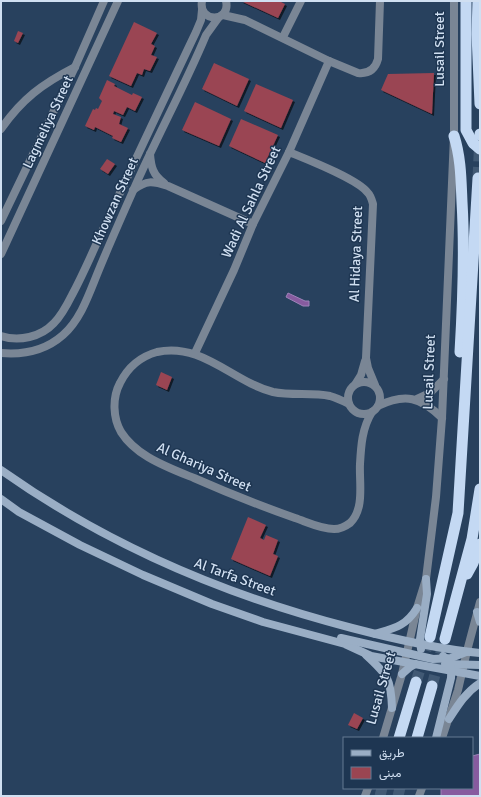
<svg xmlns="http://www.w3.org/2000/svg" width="481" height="797" font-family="Signika,Vazirmatn,sans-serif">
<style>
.water{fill:#875b9f;stroke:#9d83b8}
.building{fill:#9a4552;filter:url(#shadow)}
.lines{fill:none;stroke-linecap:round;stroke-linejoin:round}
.trunk-tunnel{stroke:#415974;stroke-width:11;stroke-dasharray:11 5.5;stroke-linecap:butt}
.minor{stroke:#7a8695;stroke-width:8}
.tertiary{stroke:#7a8695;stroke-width:8}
.secondary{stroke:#9aaec5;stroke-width:8}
.trunk{stroke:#c4d9f3;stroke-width:11}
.labels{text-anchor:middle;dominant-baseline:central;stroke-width:3;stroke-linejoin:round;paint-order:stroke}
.street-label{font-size:14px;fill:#d0dff1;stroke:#1e3652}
</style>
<defs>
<filter id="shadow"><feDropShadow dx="2" dy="2" stdDeviation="0" flood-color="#0009"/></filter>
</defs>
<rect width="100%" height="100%" fill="#28415e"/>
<g class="water">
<polygon points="288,293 305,301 309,301 309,306 303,306 286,297"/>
<polygon points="480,754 480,796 441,796 441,788 472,788 472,756"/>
</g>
<g class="building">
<polygon points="241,1 279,1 285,4 278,18"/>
<polygon points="134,22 157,33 151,44 155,46 151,55 157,57 150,71 144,69 142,75 137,73 131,86 109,76"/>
<polygon points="18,31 23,33 18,43 14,41"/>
<polygon points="214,63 249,79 237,106 202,89"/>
<polygon points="434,73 432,114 381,90 388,74"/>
<polygon points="107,80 115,84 114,86 132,95 133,93 142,97 135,111 127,107 123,115 114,111 113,114 121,117 119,124 128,128 121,142 112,138 113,136 95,127 94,130 85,126 93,109 95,110 96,108 98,109 102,101 99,98"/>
<polygon points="256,84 293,100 281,128 244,111"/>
<polygon points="195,102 231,119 219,146 182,130"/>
<polygon points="241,119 278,135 265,163 229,146"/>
<polygon points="107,159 115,164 108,174 100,169"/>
<polygon points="161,372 172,377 167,390 156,385"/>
<polygon points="248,517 266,525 260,538 264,540 266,535 278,540 273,554 278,556 270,576 231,559"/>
<polygon points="354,713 363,718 357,729 348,725"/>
</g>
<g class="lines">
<g class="trunk-tunnel">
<polyline points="478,178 480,135"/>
<polyline points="416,682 430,637"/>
<polyline points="432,686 442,648"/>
<polyline points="380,796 382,788"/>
<polyline points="398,796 400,788"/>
</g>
<g class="minor">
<path d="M202 1C198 23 231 23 226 1"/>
<path d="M223 15 245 20 329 61 358 73C368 74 375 70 378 59L380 1"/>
<polyline points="283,37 301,1"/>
<path d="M1 129C22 99 42 84 75 67"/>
<path d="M289 152C306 159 358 179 368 193 371 196 372 201 373 204L366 358 368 368 375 385"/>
<path d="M150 154C151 167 153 175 164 183"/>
<path d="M133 190C147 180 152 181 168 186L253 224"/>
<path d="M1 336C19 342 41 337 54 323 62 315 67 305 72 295 85 271 95 246 107 221 136 158 166 95 196 32L201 20 202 10"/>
<path d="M1 353C24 355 46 350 63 335 81 319 89 294 98 272 109 245 121 218 133 191 156 138 184 88 206 35L219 17"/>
<polyline points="195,353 234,270 253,224 289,152 329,61"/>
<circle cx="364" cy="398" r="16"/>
<polyline points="356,383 361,375 365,361"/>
<polyline points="417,399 430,393 444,379"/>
<path d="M349 404C343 401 337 398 330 396 312 392 292 396 273 392 233 382 202 342 157 352 139 357 128 367 120 383 112 398 113 418 121 432 128 443 138 451 148 457 163 466 179 472 194 478 228 493 261 506 295 518 307 522 321 529 334 529 339 529 346 526 350 523 365 509 359 482 360 464 361 446 362 428 372 412"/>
<path d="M378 406C405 393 421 397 442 418"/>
</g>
<g class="tertiary">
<polyline points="1,221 75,67 104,1"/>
<polyline points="1,254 118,1"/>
<polyline points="383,738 402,674 417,608 426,579 436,497 442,418 454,136 454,1"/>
<polyline points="442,738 458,690 467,651 480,602"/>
<polyline points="365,796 368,788"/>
<polyline points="419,796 422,788"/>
</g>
<g class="secondary">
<path d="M1 470C107 545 227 596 352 628 394 639 437 649 480 653"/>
<polyline points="1,499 19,512 80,545 143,575 212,604 263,622 345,644 371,656 480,676"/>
<polyline points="477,612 480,622"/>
<path d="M375 634C395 628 406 626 417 608"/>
<polyline points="341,638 433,659 451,658 466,652"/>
<polyline points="421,649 420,639 427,594 426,579"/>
<path d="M366 655C388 675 391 679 392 708"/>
<polyline points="445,664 480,665"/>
<polyline points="402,674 410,667 415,664"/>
<path d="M449 719C458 705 466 692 480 683"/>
<path d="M436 738 451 678C452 669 450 661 443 656"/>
</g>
<g class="trunk">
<polyline points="466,1 466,130 473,143 480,149"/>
<polyline points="478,1 477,34 480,104"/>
<polyline points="480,135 480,134"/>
<path d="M454 136C461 158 461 180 462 202 465 253 463 302 460 352"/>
<polyline points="467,574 473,563 480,544"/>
<polyline points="430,637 458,513 478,178"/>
<polyline points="445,639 472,539 480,489"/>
<polyline points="399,738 416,682"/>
<polyline points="417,738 432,686"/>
</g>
</g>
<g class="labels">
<g class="street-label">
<text transform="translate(439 49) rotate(-90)">Lusail Street</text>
<text transform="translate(48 122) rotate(-65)">Lagmeliya Street</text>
<text transform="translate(115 201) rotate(-66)">Khowzan Street</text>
<text transform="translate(251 202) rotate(-65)">Wadi Al Sahla Street</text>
<text transform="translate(356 254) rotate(-88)">Al Hidaya Street</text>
<text transform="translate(429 372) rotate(-88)">Lusail Street</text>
<text transform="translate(204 467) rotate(24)">Al Ghariya Street</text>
<text transform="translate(235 577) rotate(20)">Al Tarfa Street</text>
<text transform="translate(381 688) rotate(-74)">Lusail Street</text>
</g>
</g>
<rect width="481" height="797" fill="none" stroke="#d0dff1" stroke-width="4"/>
<rect x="343" y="737" width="130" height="52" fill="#1e3652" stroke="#657a92"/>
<rect x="351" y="750" width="20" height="6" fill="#9aaec5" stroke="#657a92"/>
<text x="379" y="757" font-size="12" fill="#d0dff1">طريق</text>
<rect x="351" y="767" width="20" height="12" fill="#9a4552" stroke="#657a92"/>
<text x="379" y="777" font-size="12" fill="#d0dff1">مبنى</text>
</svg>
